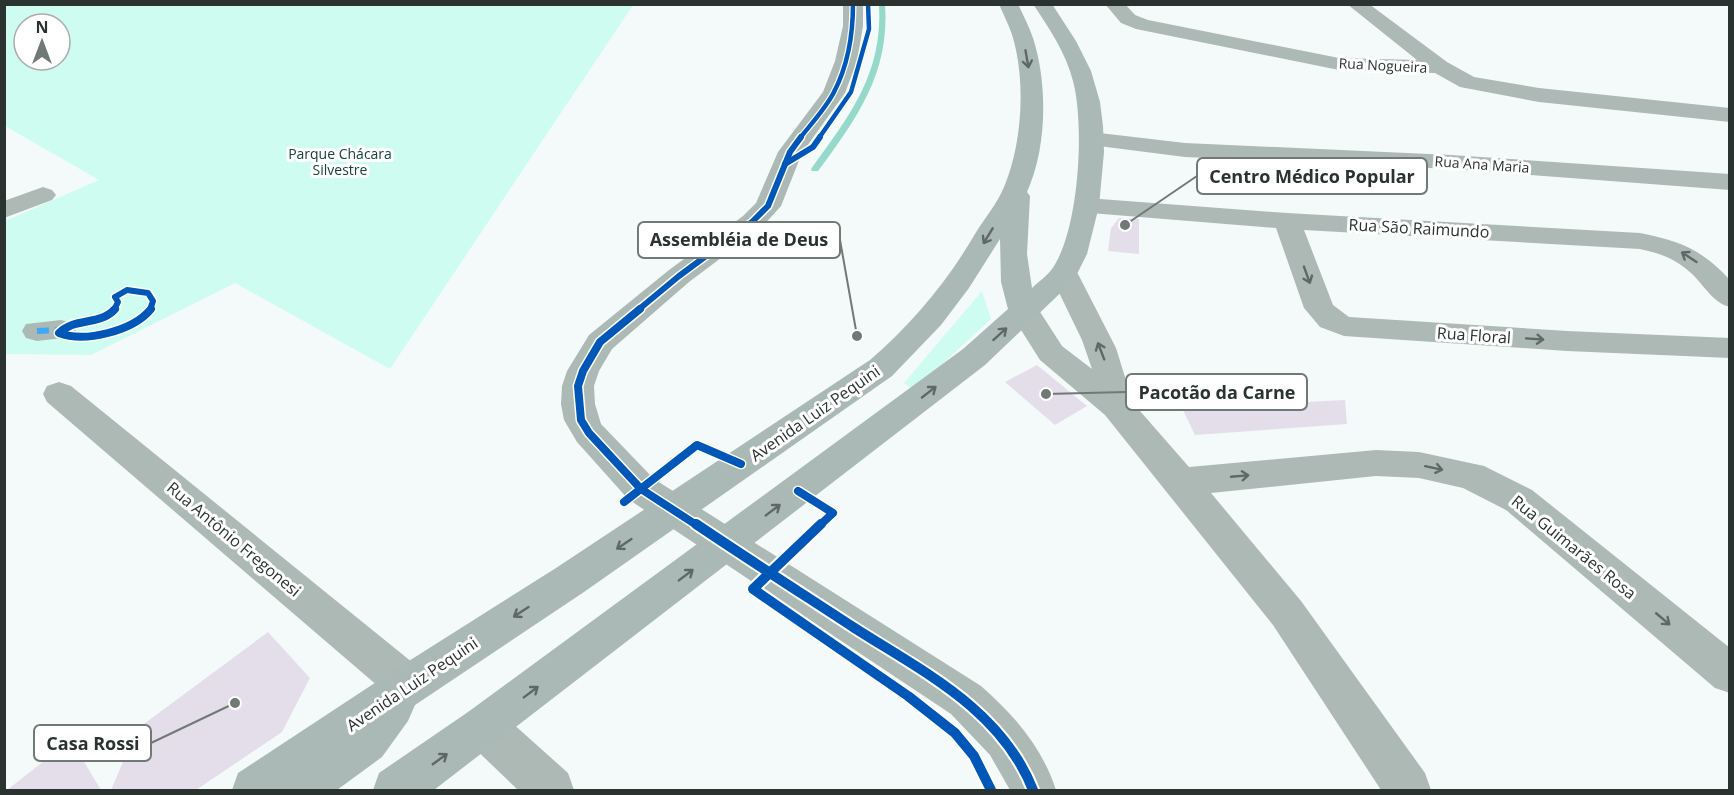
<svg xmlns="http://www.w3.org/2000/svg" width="1734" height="795" font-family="'Open Sans',sans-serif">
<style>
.green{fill:#cefcf1;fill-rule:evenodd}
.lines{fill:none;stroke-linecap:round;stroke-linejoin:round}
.stream{fill:#94d9ca;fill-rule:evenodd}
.building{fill:#e4deeb}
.minor{fill:#adb9b5;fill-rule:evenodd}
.major{fill:#abb9b6;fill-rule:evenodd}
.quiet{stroke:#3fa9f5;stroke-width:6;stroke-dasharray:12 6;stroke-linecap:butt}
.cycleway-far3-casing{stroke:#fff;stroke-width:7}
.cycleway-far2-casing{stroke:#fff;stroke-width:9}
.cycleway-far1-casing{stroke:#fff;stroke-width:11}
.cycleway-casing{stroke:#fff;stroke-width:14}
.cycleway-far3{stroke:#0057b8;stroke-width:4.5}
.cycleway-far2{stroke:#0057b8;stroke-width:6}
.cycleway-far1{stroke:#0057b8;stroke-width:8}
.cycleway{stroke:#0057b8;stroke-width:10}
.oneway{stroke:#5e6966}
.oneway2{stroke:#5e6965}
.labels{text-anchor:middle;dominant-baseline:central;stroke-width:6;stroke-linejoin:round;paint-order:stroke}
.far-street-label{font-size:14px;fill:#2a3330;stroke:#fff}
.far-park-label{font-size:14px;fill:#164239;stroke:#fff}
.street-label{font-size:16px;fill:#2a3330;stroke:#fff}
.leader{fill:none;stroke:#717976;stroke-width:2}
.callout-dot{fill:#717976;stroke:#fff;stroke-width:2}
.callout{fill:#fff;stroke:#717976;stroke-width:2}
.callout-label{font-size:18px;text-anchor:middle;font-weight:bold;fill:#2a3330}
</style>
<rect width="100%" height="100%" fill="#f4faf9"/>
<g class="green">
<path d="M5 5H633L390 369 235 283 91 355 5 354V221L99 180 5 126ZM24 24H60V60H24Z"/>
<polygon points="982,291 991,319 914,390 904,383"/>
</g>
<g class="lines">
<path class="stream" d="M879 4H885C890 73 857 118 818 171H812L811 169C850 115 883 74 879 4Z"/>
</g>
<g class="building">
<polygon points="1119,218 1139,219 1139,254 1108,251 1111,228"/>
<polygon points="1037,365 1087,406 1055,425 1005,382"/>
<polygon points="1345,400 1347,424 1195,435 1182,408"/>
<polygon points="268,632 310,678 282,732 196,790 111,790 137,729"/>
<polygon points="71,740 101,790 7,790"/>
</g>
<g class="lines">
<g class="minor">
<path d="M843 4H863V26L857 61 845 93 802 153 781 206 761 228 689 282 612 349 599 371 594 386 595 404 601 424 654 479 981 686C1015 716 1042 747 1056 790H1010L990 755 951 714 628 499 577 442 564 420 561 404 562 386 567 371 589 335 669 270 743 216 756 203 778 152 823 92 835 61 843 26Z"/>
<polygon points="1105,4 1125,4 1135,15 1148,20 1339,58 1417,60 1347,4 1369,4 1447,62 1474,77 1539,88 1730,108 1730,122 1539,102 1460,87 1435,73 1339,70 1136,29 1121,23"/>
<polygon points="1091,132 1185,143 1451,155 1730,174 1730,190 1451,169 1185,157 1083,144 1079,139 1083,134"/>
<polygon points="43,187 52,190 56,195 52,200 4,218 4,201"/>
<path d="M1087 198 1287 213 1640 233C1680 241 1701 249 1729 279L1730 307C1713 303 1704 285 1691 273 1676 259 1659 253 1640 249L1304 230 1333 305 1349 317 1567 331 1730 338V358L1567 351 1344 336 1320 327 1304 308 1276 228 1078 212 1074 206 1078 200Z"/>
<polygon points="1064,265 1074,268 1078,274 1116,348 1133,403 1189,467 1376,450 1419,452 1484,466 1532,490 1730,648 1730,693 1715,688 1506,510 1463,488 1419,478 1376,476 1211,493 1301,601 1425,773 1431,790 1381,790 1273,625 1105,415 1040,360 1009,311 1013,304 1024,301 1035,304 1062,346 1092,369 1082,340 1050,274 1054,268"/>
<polygon points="61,320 72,323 76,330 72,337 37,341 26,338 22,331 26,324"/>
<polygon points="59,382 71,386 423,671 430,685 423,699 408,705 393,699 47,402 43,394 47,386"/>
<polygon points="484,706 500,712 568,773 574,790 518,790 468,742 462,727 468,712"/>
</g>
<path class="major" d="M999 4H1018C1023 15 1029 26 1033 38 1048 84 1047 148 1027 192L1030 196 1027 254 1032 288C1038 282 1047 276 1052 269 1079 231 1085 126 1073 81 1066 53 1049 28 1033 4H1052L1076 41 1091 71 1100 102 1103 126 1104 152 1099 206 1087 254 1074 280 985 365 434 790H373L379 773 468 712 963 349 1008 309 1001 282 1000 239 969 288 941 325 892 376 584 592 415 705 408 721 382 757 337 790H232L238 773 393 671 556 568 870 360C912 324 947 282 975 234 984 219 997 204 1004 187 1022 144 1026 83 1013 38 1010 27 1004 16 999 4Z"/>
<polyline class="quiet" points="37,331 61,330"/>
<defs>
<g id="cycleway-far3">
<path d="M800 138C811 124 826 108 834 92 848 65 853 34 853 4"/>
<polyline points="819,138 851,92 869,29 868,4"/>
</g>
<g id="cycleway-far2">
<polyline points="785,164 813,147 820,137"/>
<polyline points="114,310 118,302 115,297 127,290 148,293 153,301 150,310"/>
<polyline points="638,310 679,276 752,222 768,206 790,152 801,137"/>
</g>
<g id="cycleway-far1">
<path d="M115 309C100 326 75 317 59 333 85 343 133 331 151 309"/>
<polyline points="640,309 600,342 583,371 578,386 581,420 589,433 641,489 698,526"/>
<polyline points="798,491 833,513 819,526"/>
<polyline points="624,502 697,445 741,464"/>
</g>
<g id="cycleway">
<path d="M696 524C748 559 801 593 853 627 923 672 1001 709 1033 790"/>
<polyline points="821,524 753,589 908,696 955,733 974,756 991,790"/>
</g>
</defs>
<use href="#cycleway-far3" class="cycleway-far3-casing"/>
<use href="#cycleway-far2" class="cycleway-far2-casing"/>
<use href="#cycleway-far1" class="cycleway-far1-casing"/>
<use href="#cycleway" class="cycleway-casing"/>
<use href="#cycleway-far3" class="cycleway-far3"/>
<use href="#cycleway-far2" class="cycleway-far2"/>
<use href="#cycleway-far1" class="cycleway-far1"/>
<use href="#cycleway" class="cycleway"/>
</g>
<defs><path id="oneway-shaft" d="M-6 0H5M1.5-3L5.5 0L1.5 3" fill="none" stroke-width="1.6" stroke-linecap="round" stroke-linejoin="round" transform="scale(1.5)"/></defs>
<g class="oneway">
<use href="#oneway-shaft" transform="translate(1027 59) rotate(80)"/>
<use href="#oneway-shaft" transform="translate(988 236) rotate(121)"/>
<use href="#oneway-shaft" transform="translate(1000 334) rotate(-42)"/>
<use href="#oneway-shaft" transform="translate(929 392) rotate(-38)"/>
<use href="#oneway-shaft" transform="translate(773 510) rotate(-37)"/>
<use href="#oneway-shaft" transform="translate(624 544) rotate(146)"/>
<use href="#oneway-shaft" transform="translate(686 575) rotate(-37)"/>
<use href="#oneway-shaft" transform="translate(521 612) rotate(147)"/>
<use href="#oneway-shaft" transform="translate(531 692) rotate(-37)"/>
<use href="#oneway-shaft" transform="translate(440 759) rotate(-36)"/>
</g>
<g class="oneway2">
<use href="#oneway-shaft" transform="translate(1689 257) rotate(-147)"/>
<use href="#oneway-shaft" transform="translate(1307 275) rotate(70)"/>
<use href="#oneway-shaft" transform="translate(1535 339) rotate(4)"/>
<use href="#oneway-shaft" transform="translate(1101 351) rotate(-111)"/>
<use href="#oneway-shaft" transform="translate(1434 468) rotate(12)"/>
<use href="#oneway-shaft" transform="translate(1240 476) rotate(-5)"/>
<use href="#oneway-shaft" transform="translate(1663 619) rotate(40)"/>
</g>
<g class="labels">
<g class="far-street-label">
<text transform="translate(1383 65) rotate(3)">Rua Nogueira</text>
<text transform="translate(1482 164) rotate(4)">Rua Ana Maria</text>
</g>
<g class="far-park-label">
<text x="340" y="153">Parque Chácara<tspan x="340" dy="16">Silvestre</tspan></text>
</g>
<g class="street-label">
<text transform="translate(1419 228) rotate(3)">Rua São Raimundo</text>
<text transform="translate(1474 335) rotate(4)">Rua Floral</text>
<text transform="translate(815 413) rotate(-35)">Avenida Luiz Pequini</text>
<text transform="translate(234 539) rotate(40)">Rua Antônio Fregonesi</text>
<text transform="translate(1574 547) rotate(39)">Rua Guimarães Rosa</text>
<text transform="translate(412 684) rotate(-34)">Avenida Luiz Pequini</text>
</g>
</g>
<path class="leader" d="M1125 225L1197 176M857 336L840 240M1046 394L1126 392M235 703L151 743"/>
<g class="callout-dot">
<circle cx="1125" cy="225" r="6"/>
<circle cx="857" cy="336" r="6"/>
<circle cx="1046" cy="394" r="6"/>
<circle cx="235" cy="703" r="6"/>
</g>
<g class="callout">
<rect x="1197" y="158" width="230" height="36" rx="6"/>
<rect x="638" y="222" width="202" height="36" rx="6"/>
<rect x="1126" y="374" width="181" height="36" rx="6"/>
<rect x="34" y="725" width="117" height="36" rx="6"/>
</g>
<g class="callout-label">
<text x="1312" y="183">Centro Médico Popular</text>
<text x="739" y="246">Assembléia de Deus</text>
<text x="1217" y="399">Pacotão da Carne</text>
<text x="93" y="750">Casa Rossi</text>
</g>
<rect width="1734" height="795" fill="none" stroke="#2a3330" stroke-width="12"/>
<g transform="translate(42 42)"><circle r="28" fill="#ffffff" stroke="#aaadac" stroke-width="1.5"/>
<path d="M0-4.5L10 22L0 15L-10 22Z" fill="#717976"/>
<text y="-9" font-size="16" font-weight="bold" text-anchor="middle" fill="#2a3330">N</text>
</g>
</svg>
